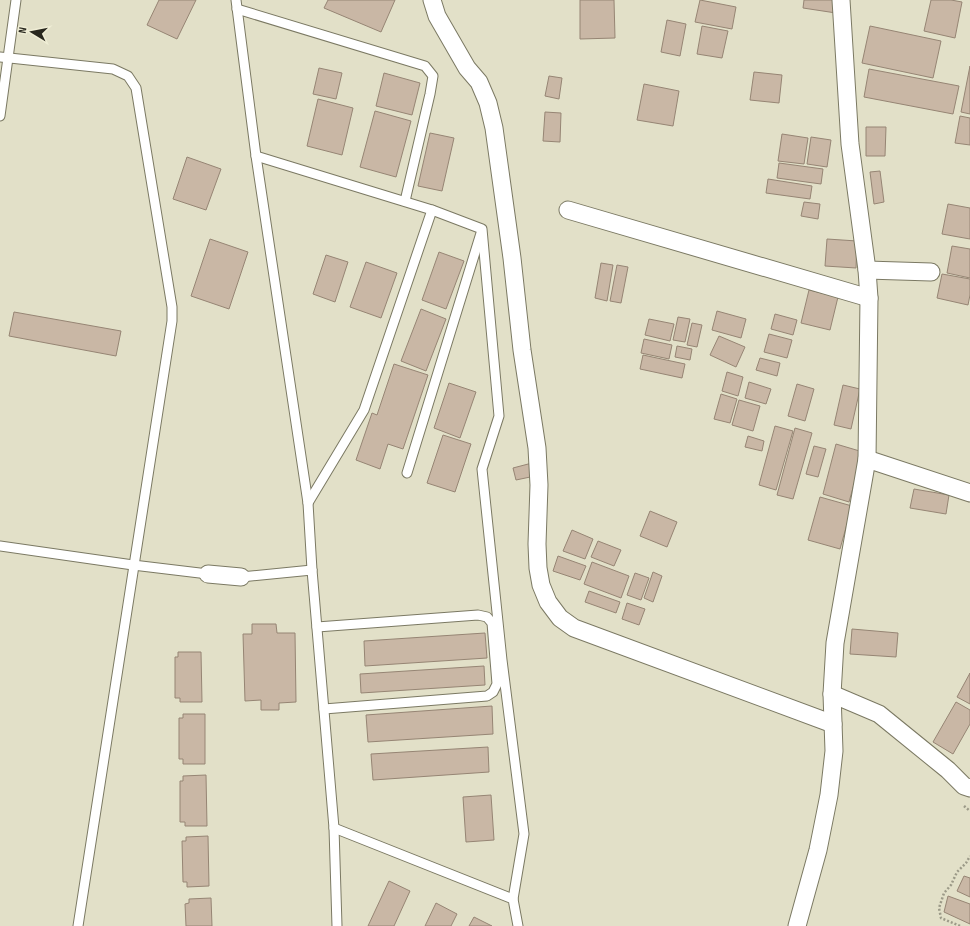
<svg xmlns="http://www.w3.org/2000/svg" width="970" height="926" font-family="'Sofia Sans Condensed',sans-serif">
<style>
.building{fill:#c9b7a5;stroke:#968574}
.lines{fill:none;stroke-linecap:round;stroke-linejoin:round}
.lane-casing{stroke:#7b7963;stroke-width:11}
.street-casing{stroke:#7b7963;stroke-width:19}
.path{stroke:#9c9a88;stroke-width:2.5;stroke-dasharray:2 2;stroke-linecap:butt}
.lane{stroke:#fff;stroke-width:9}
.street{stroke:#fff;stroke-width:17}
</style>
<rect width="100%" height="100%" fill="#e2e0c8"/>
<g class="building">
<polygon points="159,0 196,0 177,39 147,25"/>
<polygon points="328,0 395,0 381,32 324,8"/>
<polygon points="580,0 614,0 615,38 580,39"/>
<polygon points="700,0 736,7 732,29 695,22"/>
<polygon points="804,0 835,0 836,13 803,8"/>
<polygon points="931,0 951,0 962,2 955,38 924,31"/>
<polygon points="667,20 686,24 680,56 661,52"/>
<polygon points="702,26 728,31 722,58 697,54"/>
<polygon points="870,26 941,41 933,78 862,63"/>
<polygon points="970,66 970,114 961,112"/>
<polygon points="319,68 342,73 336,99 313,94"/>
<polygon points="869,69 959,86 953,114 864,97"/>
<polygon points="754,72 782,75 779,103 750,100"/>
<polygon points="384,73 420,83 412,115 376,106"/>
<polygon points="549,76 562,78 559,99 545,96"/>
<polygon points="644,84 679,91 673,126 637,120"/>
<polygon points="318,99 353,108 342,155 307,146"/>
<polygon points="375,111 411,121 396,177 360,167"/>
<polygon points="545,112 561,113 560,142 543,141"/>
<polygon points="960,116 970,118 970,145 955,143"/>
<polygon points="866,127 886,127 885,156 866,156"/>
<polygon points="430,133 454,138 442,191 418,186"/>
<polygon points="782,134 808,138 804,164 778,161"/>
<polygon points="811,137 831,140 827,167 807,164"/>
<polygon points="187,157 221,169 206,210 173,199"/>
<polygon points="779,163 823,169 821,184 777,178"/>
<polygon points="880,171 884,202 874,204 870,172"/>
<polygon points="768,179 812,186 810,199 766,193"/>
<polygon points="804,202 820,204 818,219 801,216"/>
<polygon points="948,204 970,208 970,239 942,234"/>
<polygon points="210,239 248,252 229,309 191,296"/>
<polygon points="827,239 857,241 856,268 825,266"/>
<polygon points="952,246 970,249 970,278 947,273"/>
<polygon points="439,252 464,261 446,309 422,300"/>
<polygon points="326,255 348,262 335,302 313,294"/>
<polygon points="366,262 397,273 381,318 350,307"/>
<polygon points="601,263 613,265 607,301 595,298"/>
<polygon points="617,265 628,267 621,303 610,301"/>
<polygon points="942,274 970,279 970,295 968,305 937,298"/>
<polygon points="809,290 838,297 830,330 801,323"/>
<polygon points="421,309 446,319 426,371 401,361"/>
<polygon points="717,311 746,319 741,338 712,330"/>
<polygon points="14,312 121,331 116,356 9,336"/>
<polygon points="775,314 797,320 793,335 771,329"/>
<polygon points="678,317 690,319 685,342 673,340"/>
<polygon points="649,319 674,324 670,341 645,335"/>
<polygon points="692,323 702,325 697,347 687,345"/>
<polygon points="769,334 792,340 787,358 764,352"/>
<polygon points="719,336 745,347 736,367 710,355"/>
<polygon points="644,339 672,345 669,359 641,353"/>
<polygon points="677,346 692,349 690,360 675,357"/>
<polygon points="643,355 685,364 682,378 640,369"/>
<polygon points="760,358 780,363 777,376 756,370"/>
<polygon points="394,364 428,375 403,449 388,444 380,469 356,460 372,413 377,415"/>
<polygon points="727,372 743,377 738,396 722,391"/>
<polygon points="749,382 771,389 766,404 745,398"/>
<polygon points="449,383 476,392 460,438 434,428"/>
<polygon points="797,384 814,389 805,421 788,416"/>
<polygon points="843,385 860,389 851,429 834,425"/>
<polygon points="721,394 737,399 730,423 714,419"/>
<polygon points="739,400 760,406 753,431 732,425"/>
<polygon points="775,426 793,431 776,490 759,485"/>
<polygon points="795,428 812,433 793,499 777,495"/>
<polygon points="443,435 471,444 455,492 427,483"/>
<polygon points="748,436 764,441 762,451 745,447"/>
<polygon points="836,444 863,452 849,502 823,494"/>
<polygon points="814,446 826,449 818,477 806,474"/>
<polygon points="532,463 535,476 516,480 513,468"/>
<polygon points="914,489 949,495 946,514 910,508"/>
<polygon points="820,497 852,506 840,549 808,540"/>
<polygon points="650,511 677,522 667,547 640,536"/>
<polygon points="572,530 593,539 585,559 563,551"/>
<polygon points="598,541 621,550 614,566 591,557"/>
<polygon points="558,556 586,566 580,580 553,571"/>
<polygon points="592,562 629,576 621,598 584,584"/>
<polygon points="653,572 662,576 653,602 644,598"/>
<polygon points="635,573 649,578 641,600 627,595"/>
<polygon points="589,591 620,602 616,613 585,602"/>
<polygon points="627,603 645,609 639,625 622,619"/>
<polygon points="252,624 276,624 277,633 295,633 296,702 279,703 279,710 261,710 261,700 245,701 243,634 252,634"/>
<polygon points="852,629 898,633 896,657 850,654"/>
<polygon points="485,633 487,658 365,666 364,641"/>
<polygon points="178,652 201,652 202,702 180,702 180,698 175,698 175,657 178,657"/>
<polygon points="484,666 485,685 361,693 360,674"/>
<polygon points="970,673 970,704 957,697"/>
<polygon points="956,702 970,710 970,724 953,754 933,742"/>
<polygon points="492,706 493,734 368,742 366,715"/>
<polygon points="183,714 205,714 205,764 183,764 183,759 179,759 179,718 183,718"/>
<polygon points="488,747 489,772 373,780 371,754"/>
<polygon points="206,775 207,826 185,826 185,822 180,822 180,781 183,781 183,776"/>
<polygon points="491,795 494,840 466,842 463,797"/>
<polygon points="208,836 209,886 187,887 187,882 183,882 182,841 186,841 186,837"/>
<polygon points="964,876 970,878 970,897 957,891"/>
<polygon points="389,881 410,891 394,926 368,926"/>
<polygon points="948,896 970,904 970,924 944,912"/>
<polygon points="211,898 212,926 186,926 185,904 189,903 189,899"/>
<polygon points="436,903 457,914 451,926 425,926"/>
<polygon points="474,917 492,926 469,926"/>
</g>
<g class="lines">
<defs>
<g id="lane">
<polyline points="236,0 256,156 308,503 312,570 334,828 337,926"/>
<polyline points="237,9 425,66 433,76 430,94 405,201"/>
<polyline points="0,57 113,69 128,76 136,88 172,307 172,321 78,926"/>
<polyline points="0,116 16,0"/>
<polyline points="256,156 432,210 364,410 308,503"/>
<polyline points="432,210 482,229 499,416 482,469 502,660 524,834 513,899"/>
<polyline points="407,473 481,233"/>
<polyline points="0,546 133,565 208,574"/>
<polyline points="241,577 312,570"/>
<polyline points="317,627 478,615 487,617 492,623 497,684 493,692 487,696 324,709"/>
<polyline points="334,828 513,899 518,926"/>
</g>
<g id="street">
<polyline points="432,0 437,16 467,68 479,82 488,103 494,128 512,258 522,350 537,448 539,485 537,544 538,568 541,585 548,602 560,618 574,628 833,724"/>
<polyline points="568,210 869,298"/>
<polyline points="867,270 931,272"/>
<polyline points="867,459 970,493"/>
<polyline points="208,574 241,577"/>
<polyline points="832,694 879,714 948,770 964,786 970,788"/>
<polyline points="797,926 818,850 829,795 834,751 832,694 835,643 867,459 869,298 867,270 850,144 841,0"/>
</g>
</defs>
<use href="#lane" class="lane-casing"/>
<use href="#street" class="street-casing"/>
<g class="path">
<polyline points="964,806 970,811"/>
<polyline points="960,926 941,918 939,908 944,893 951,885 957,872 966,863 970,856"/>
</g>
<use href="#lane" class="lane"/>
<use href="#street" class="street"/>
</g>
<g transform="translate(32 32) rotate(280)" stroke="#efedd5" stroke-width="3" paint-order="stroke">
<path d="M0-3L7 15L0 10L-7 15Z" fill="#28271e"/>
<text y="-6" font-size="11" font-weight="bold" text-anchor="middle" fill="#28271e">N</text>
</g>
</svg>
